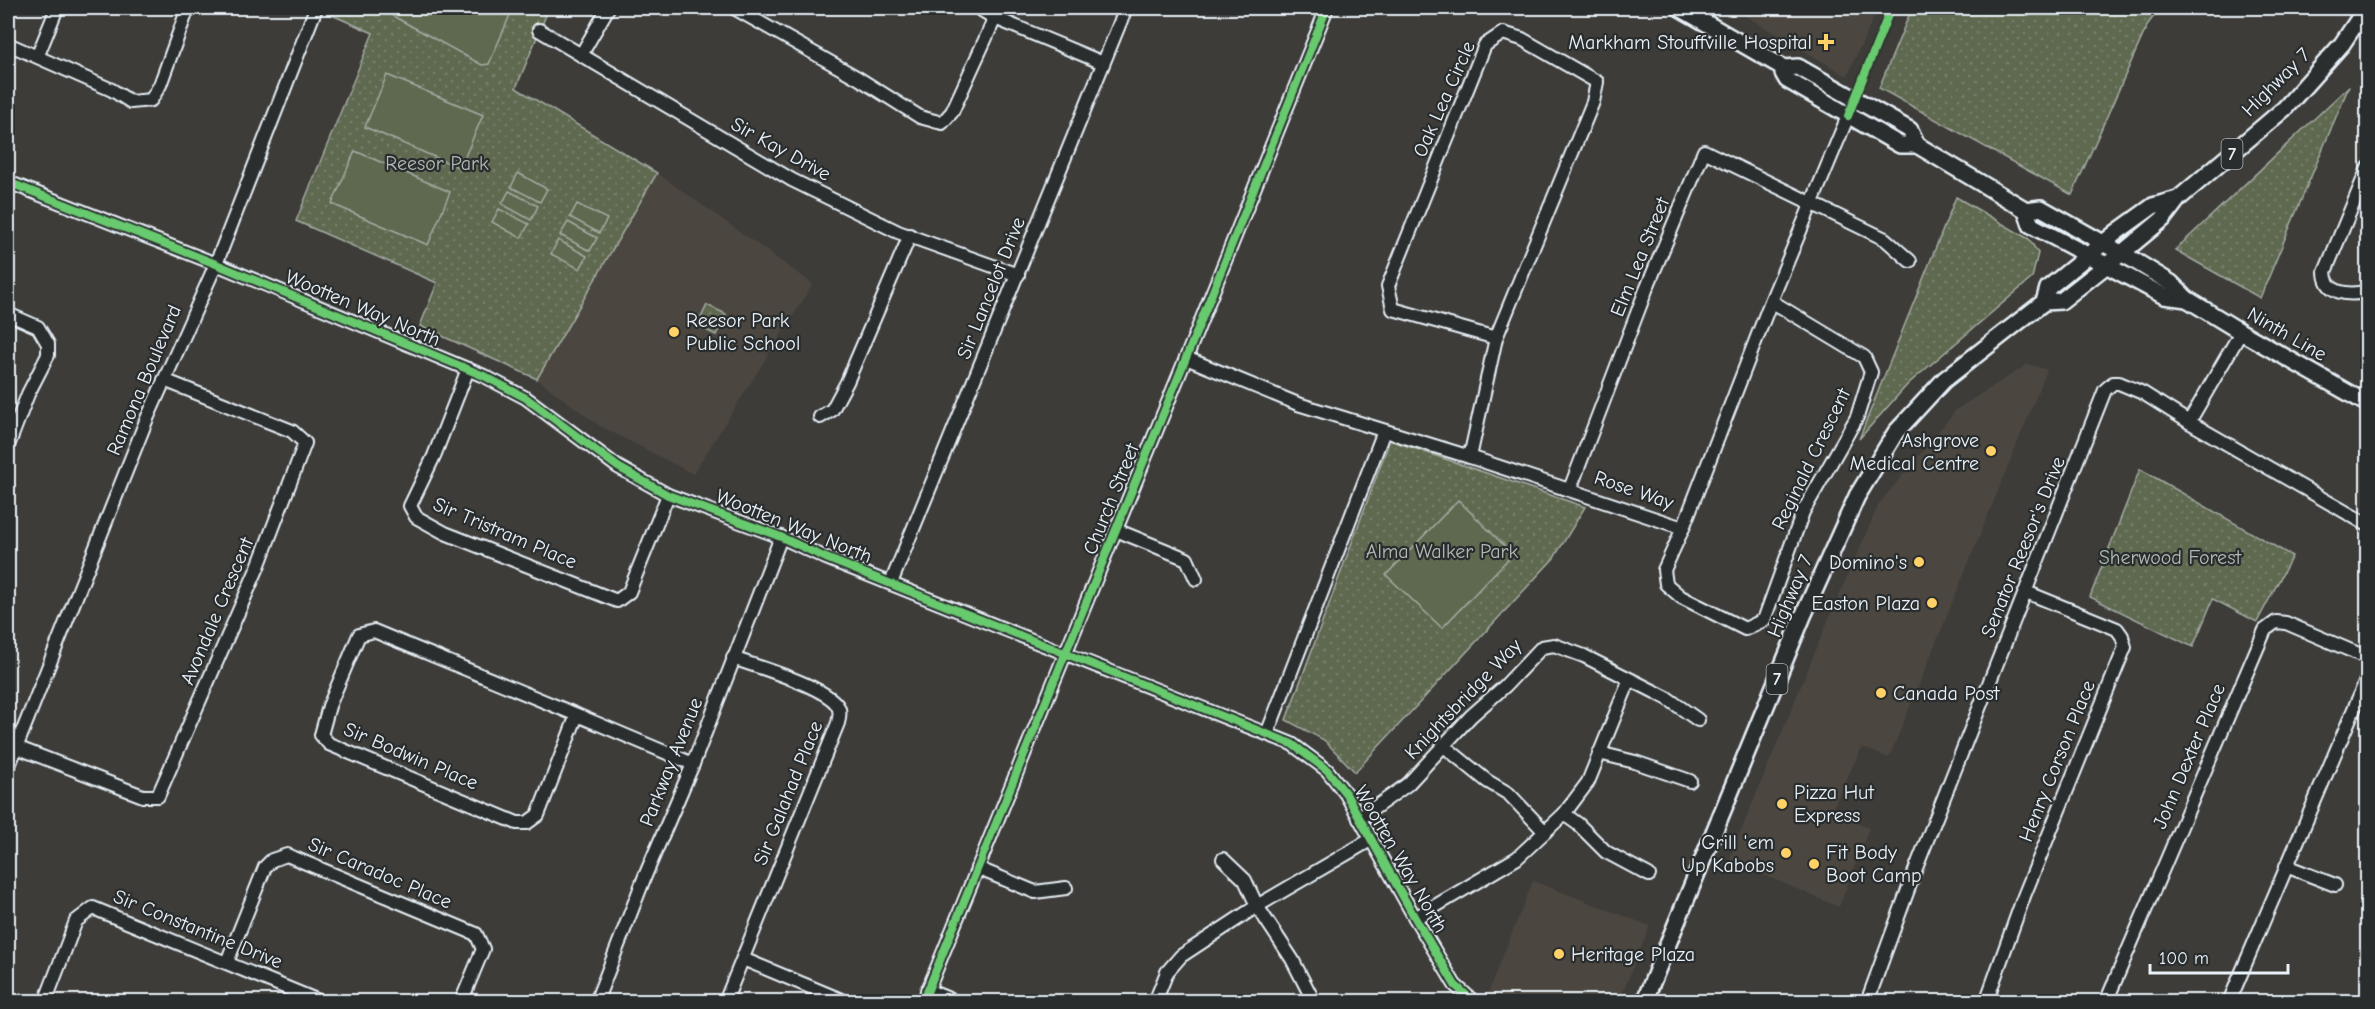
<svg xmlns="http://www.w3.org/2000/svg" width="2375" height="1009" font-family="'Comic Neue',sans-serif">
<style>
.built{fill:#4c4641}
.grass{fill:url(#grass-dots);stroke:#a4ada4;stroke-width:1.5}
.garden{fill:#5f6950;stroke:#a4ada4;stroke-width:1.5}
.lines{fill:none;stroke-linecap:round;stroke-linejoin:round}
.minor-casing{stroke:#e8f1f8;stroke-width:16}
.major-casing{stroke:#e8f1f8;stroke-width:20}
.minor{stroke:#2a2d2e;stroke-width:12}
.major{stroke:#2a2d2e;stroke-width:15}
.cycleway-casing{stroke:#2a2d2e;stroke-width:11}
.cycleway{stroke:#67ca6e;stroke-width:8}
.poi-dot{fill:#ffd166;stroke:#2a2d2e;stroke-width:2}
.labels{text-anchor:middle;dominant-baseline:central;stroke-width:4.5;stroke-linejoin:round;paint-order:stroke}
.shield{fill:#2a2d2e;stroke:#afb6bb;stroke-width:1.5}
.shield-label{font-size:18px;font-weight:bold;fill:#e8f1f8}
.poi-label{font-size:20px;fill:#e8f1f8;stroke:#2a2d2e;text-anchor:end}
.street-label{font-size:20px;fill:#e8f1f8;stroke:#2a2d2e}
.park-label{font-size:20px;fill:#b1bbb5;stroke:#2a2d2e}
</style>
<defs>
<pattern id="grass-dots" width="8" height="8" patternUnits="userSpaceOnUse" patternTransform="scale(1.5)"><rect width="8" height="8" fill="#5f6950"/><path d="M2 2h.1M6 6h.1" fill="none" stroke="#767f6a" stroke-width="1.8" stroke-linecap="round"/></pattern>
</defs>
<rect width="100%" height="100%" fill="#3e3c39"/>
<filter id="ink" filterUnits="userSpaceOnUse"><feTurbulence type="fractalNoise" baseFrequency=".0167" numOctaves="2"/><feDisplacementMap in="SourceGraphic" scale="12" xChannelSelector="R" yChannelSelector="G"/><feConvolveMatrix kernelMatrix="1 2 1 2 8 2 1 2 1" color-interpolation-filters="sRGB"/></filter>
<g filter="url(#ink)">
<g class="built">
<polygon points="1732,8 1878,8 1847,76"/>
<polygon points="657,173 813,284 693,474 600,426 537,379"/>
<polygon points="2028,364 2047,370 1889,758 1862,747 1831,811 1869,828 1839,907 1729,860 1830,616 1879,504 1957,409"/>
<polygon points="1533,881 1650,926 1619,1001 1505,1001 1488,993"/>
</g>
<g class="grass">
<polygon points="335,8 549,8 516,88 657,173 537,379 420,326 437,283 296,221 373,33 332,15"/>
<polygon points="1912,8 2160,8 2148,24 2072,195 1879,88"/>
<polygon points="2349,86 2260,298 2175,250"/>
<polygon points="1956,197 2029,239 2038,253 2032,278 1908,384 1859,439"/>
<polygon points="707,305 726,314 716,335 697,326"/>
<polygon points="1390,440 1585,507 1554,558 1355,772 1324,740 1286,720"/>
<polygon points="2140,469 2292,556 2257,622 2213,599 2193,647 2090,597"/>
</g>
<g class="garden">
<polygon points="384,8 513,8 489,64 482,65 382,10"/>
<polygon points="387,75 483,115 460,168 365,127"/>
<polygon points="355,151 450,192 428,245 332,204"/>
<polygon points="518,173 547,189 540,202 511,187"/>
<polygon points="509,191 538,206 531,220 502,204"/>
<polygon points="577,204 607,219 599,233 570,217"/>
<polygon points="499,209 529,224 521,238 492,222"/>
<polygon points="568,222 597,238 590,251 560,235"/>
<polygon points="558,240 587,256 580,269 551,254"/>
<polygon points="1458,500 1513,554 1442,628 1386,575"/>
</g>
<g class="lines">
<defs>
<g id="minor">
<polyline points="734,8 858,78 920,117 942,123 952,112 995,18"/>
<polyline points="978,8 995,18 1103,63"/>
<polyline points="539,30 792,180 898,232 1018,275"/>
<polyline points="8,44 112,90 131,102 151,100 160,85 188,8"/>
<polyline points="38,55 57,8"/>
<polyline points="581,55 608,8"/>
<polyline points="8,182 216,264 484,376 526,398 618,467 668,495 781,537 826,558 1292,744 1327,770 1346,794 1415,918 1455,985 1474,1002"/>
<path d="M2366 292C2349 295 2326 295 2325 272L2368 168"/>
<polyline points="1771,301 1864,357 1871,372 1857,417 1803,512 1764,620 1745,629 1681,597 1666,584 1664,570 1683,528 1771,301 1848,116"/>
<polyline points="8,314 38,327 48,344 48,355 28,394 8,446"/>
<polyline points="1186,358 1298,404 1470,457 1683,528"/>
<polyline points="468,369 434,456 410,506 416,517 445,533 617,601 629,592 668,495"/>
<polyline points="820,417 832,410 847,382 910,235"/>
<polyline points="2189,422 2241,332"/>
<polyline points="1470,457 1496,338 1393,309 1388,286 1485,45 1503,33 1522,39 1597,82 1593,102 1496,338"/>
<polyline points="1570,489 1646,290 1704,151 1885,239 1910,261"/>
<polyline points="1116,530 1187,559 1196,579"/>
<polyline points="891,583 1126,8"/>
<polyline points="577,715 374,631 359,635 329,706 321,735 329,744 517,823 527,823 538,815 577,715 693,764"/>
<polyline points="1267,734 1384,431"/>
<polyline points="1444,746 1487,781 1509,794 1545,832"/>
<polyline points="16,747 143,796 158,796 258,567 305,443 292,431 164,380"/>
<polyline points="1599,753 1635,762 1690,781"/>
<polyline points="8,768 146,421 216,264 316,8"/>
<polyline points="1564,814 1578,824 1606,852 1649,875"/>
<polyline points="1359,819 1408,784 1471,716 1505,686 1542,647 1554,645 1584,656 1667,698 1698,720"/>
<polyline points="1223,859 1245,880 1257,906 1292,959 1314,1002"/>
<polyline points="2286,866 2335,885"/>
<polyline points="977,868 1035,892 1066,888"/>
<polyline points="1415,918 1517,858 1564,814 1588,782 1629,681"/>
<polyline points="743,959 846,1002"/>
<polyline points="227,962 265,867 272,860 287,855 476,934 483,949 461,1002"/>
<polyline points="927,990 956,1002"/>
<polyline points="45,1002 76,921 93,908 321,1002"/>
<polyline points="596,1002 645,876 693,764 781,537"/>
<path d="M725 1002 838 723C839 719 840 713 839 709 833 688 754 666 733 658"/>
<polyline points="923,1002 1186,358 1327,8"/>
<polyline points="1155,1002 1167,972 1181,956 1257,906 1372,839"/>
<polyline points="1867,1002 1916,868 2105,390 2113,383 2119,383 2143,393 2189,422 2368,525"/>
<polyline points="1986,1002 2024,896 2125,647 2122,636 2117,629 2026,592"/>
<polyline points="2106,1002 2265,630 2276,622 2286,623 2368,658"/>
<polyline points="2229,1002 2368,676"/>
</g>
<g id="major">
<polyline points="1680,8 1784,68 1798,67 1910,130 1917,145"/>
<polyline points="1784,68 1783,73 1787,80 1900,145 1917,145 2026,210 2031,225 2164,296 2187,299"/>
<polyline points="2026,210 2041,208 2135,261 2171,283 2187,299 2241,332 2368,404"/>
<polyline points="2044,302 2061,301 2122,253 2163,219 2178,199 2285,108 2342,44 2366,8"/>
<polyline points="1644,1002 1803,616 1857,496 1896,432 1944,380 2044,302 2048,288 2117,232 2153,206 2178,199"/>
</g>
</defs>
<use href="#minor" class="minor-casing"/>
<use href="#major" class="major-casing"/>
<use href="#minor" class="minor"/>
<use href="#major" class="major"/>
<defs>
<g id="cycleway">
<polyline points="1848,116 1891,8"/>
<polyline points="8,182 216,264 484,376 526,398 618,467 668,495 781,537 826,558 1292,744 1327,770 1346,794 1415,918 1455,985 1474,1002"/>
<polyline points="923,1002 1186,358 1327,8"/>
</g>
</defs>
<use href="#cycleway" class="cycleway-casing"/>
<use href="#cycleway" class="cycleway"/>
</g>
</g>
<g class="poi-dot">
<path d="M1823 33h6v6h6v6h-6v6h-6v-6h-6v-6h6z"/>
<circle cx="674" cy="332" r="6"/>
<circle cx="1991" cy="451" r="6"/>
<circle cx="1919" cy="562" r="6"/>
<circle cx="1932" cy="603" r="6"/>
<circle cx="1881" cy="693" r="6"/>
<circle cx="1782" cy="804" r="6"/>
<circle cx="1786" cy="853" r="6"/>
<circle cx="1814" cy="864" r="6"/>
<circle cx="1559" cy="954" r="6"/>
</g>
<g class="labels">
<g class="shield">
<rect x="2221.5" y="139" width="21" height="30" rx="4.5"/>
<rect x="1766.5" y="664" width="21" height="30" rx="4.5"/>
</g>
<g class="shield-label">
<text x="2232" y="154">7</text>
<text x="1777" y="679">7</text>
</g>
<g class="poi-label">
<text x="1812" y="42">Markham Stouffville Hospital</text>
<text x="686" y="320" text-anchor="start">Reesor Park<tspan x="686" dy="23">Public School</tspan></text>
<text x="1979" y="440">Ashgrove<tspan x="1979" dy="23">Medical Centre</tspan></text>
<text x="1907" y="562">Domino's</text>
<text x="1920" y="603">Easton Plaza</text>
<text x="1893" y="693" text-anchor="start">Canada Post</text>
<text x="1794" y="792" text-anchor="start">Pizza Hut<tspan x="1794" dy="23">Express</tspan></text>
<text x="1774" y="842">Grill 'em<tspan x="1774" dy="23">Up Kabobs</tspan></text>
<text x="1826" y="852" text-anchor="start">Fit Body<tspan x="1826" dy="23">Boot Camp</tspan></text>
<text x="1571" y="954" text-anchor="start">Heritage Plaza</text>
</g>
<g class="street-label">
<text transform="translate(2276 82) rotate(-45)">Highway 7</text>
<text transform="translate(1444 99) rotate(-66)">Oak Lea Circle</text>
<text transform="translate(781 149) rotate(29)">Sir Kay Drive</text>
<text transform="translate(1640 257) rotate(-68)">Elm Lea Street</text>
<text transform="translate(991 288) rotate(-68)">Sir Lancelot Drive</text>
<text transform="translate(363 308) rotate(23)">Wootten Way North</text>
<text transform="translate(2287 334) rotate(30)">Ninth Line</text>
<text transform="translate(144 380) rotate(-67)">Ramona Boulevard</text>
<text transform="translate(1811 459) rotate(-64)">Reginald Crescent</text>
<text transform="translate(1634 490) rotate(19)">Rose Way</text>
<text transform="translate(1111 499) rotate(-68)">Church Street</text>
<text transform="translate(794 526) rotate(22)">Wootten Way North</text>
<text transform="translate(505 533) rotate(23)">Sir Tristram Place</text>
<text transform="translate(2023 547) rotate(-68)">Senator Reesor's Drive</text>
<text transform="translate(1790 596) rotate(-67)">Highway 7</text>
<text transform="translate(217 611) rotate(-67)">Avondale Crescent</text>
<text transform="translate(1463 699) rotate(-46)">Knightsbridge Way</text>
<text transform="translate(411 756) rotate(23)">Sir Bodwin Place</text>
<text transform="translate(2189 756) rotate(-67)">John Dexter Place</text>
<text transform="translate(2057 761) rotate(-68)">Henry Corson Place</text>
<text transform="translate(671 762) rotate(-68)">Parkway Avenue</text>
<text transform="translate(788 793) rotate(-68)">Sir Galahad Place</text>
<text transform="translate(1401 859) rotate(60)">Wootten Way North</text>
<text transform="translate(380 873) rotate(23)">Sir Caradoc Place</text>
<text transform="translate(198 929) rotate(22)">Sir Constantine Drive</text>
</g>
<g class="park-label">
<text x="437" y="163">Reesor Park</text>
<text x="1442" y="551">Alma Walker Park</text>
<text x="2170" y="557">Sherwood Forest</text>
</g>
</g>
<rect width="2375" height="1009" fill="none" stroke="#2a2d2e" stroke-width="30"/>
<rect x="15" y="15" width="2345" height="979" fill="none" stroke="#e8f1f8" stroke-width="2" filter="url(#ink)"/>
<path d="M2150 964v9h138v-9" fill="none" stroke="#e8f1f8" stroke-width="3"/>
<text x="2159" y="964" font-size="18" fill="#e8f1f8" stroke="#2a2d2e" stroke-width="4.5" paint-order="stroke">100 m</text>
</svg>
